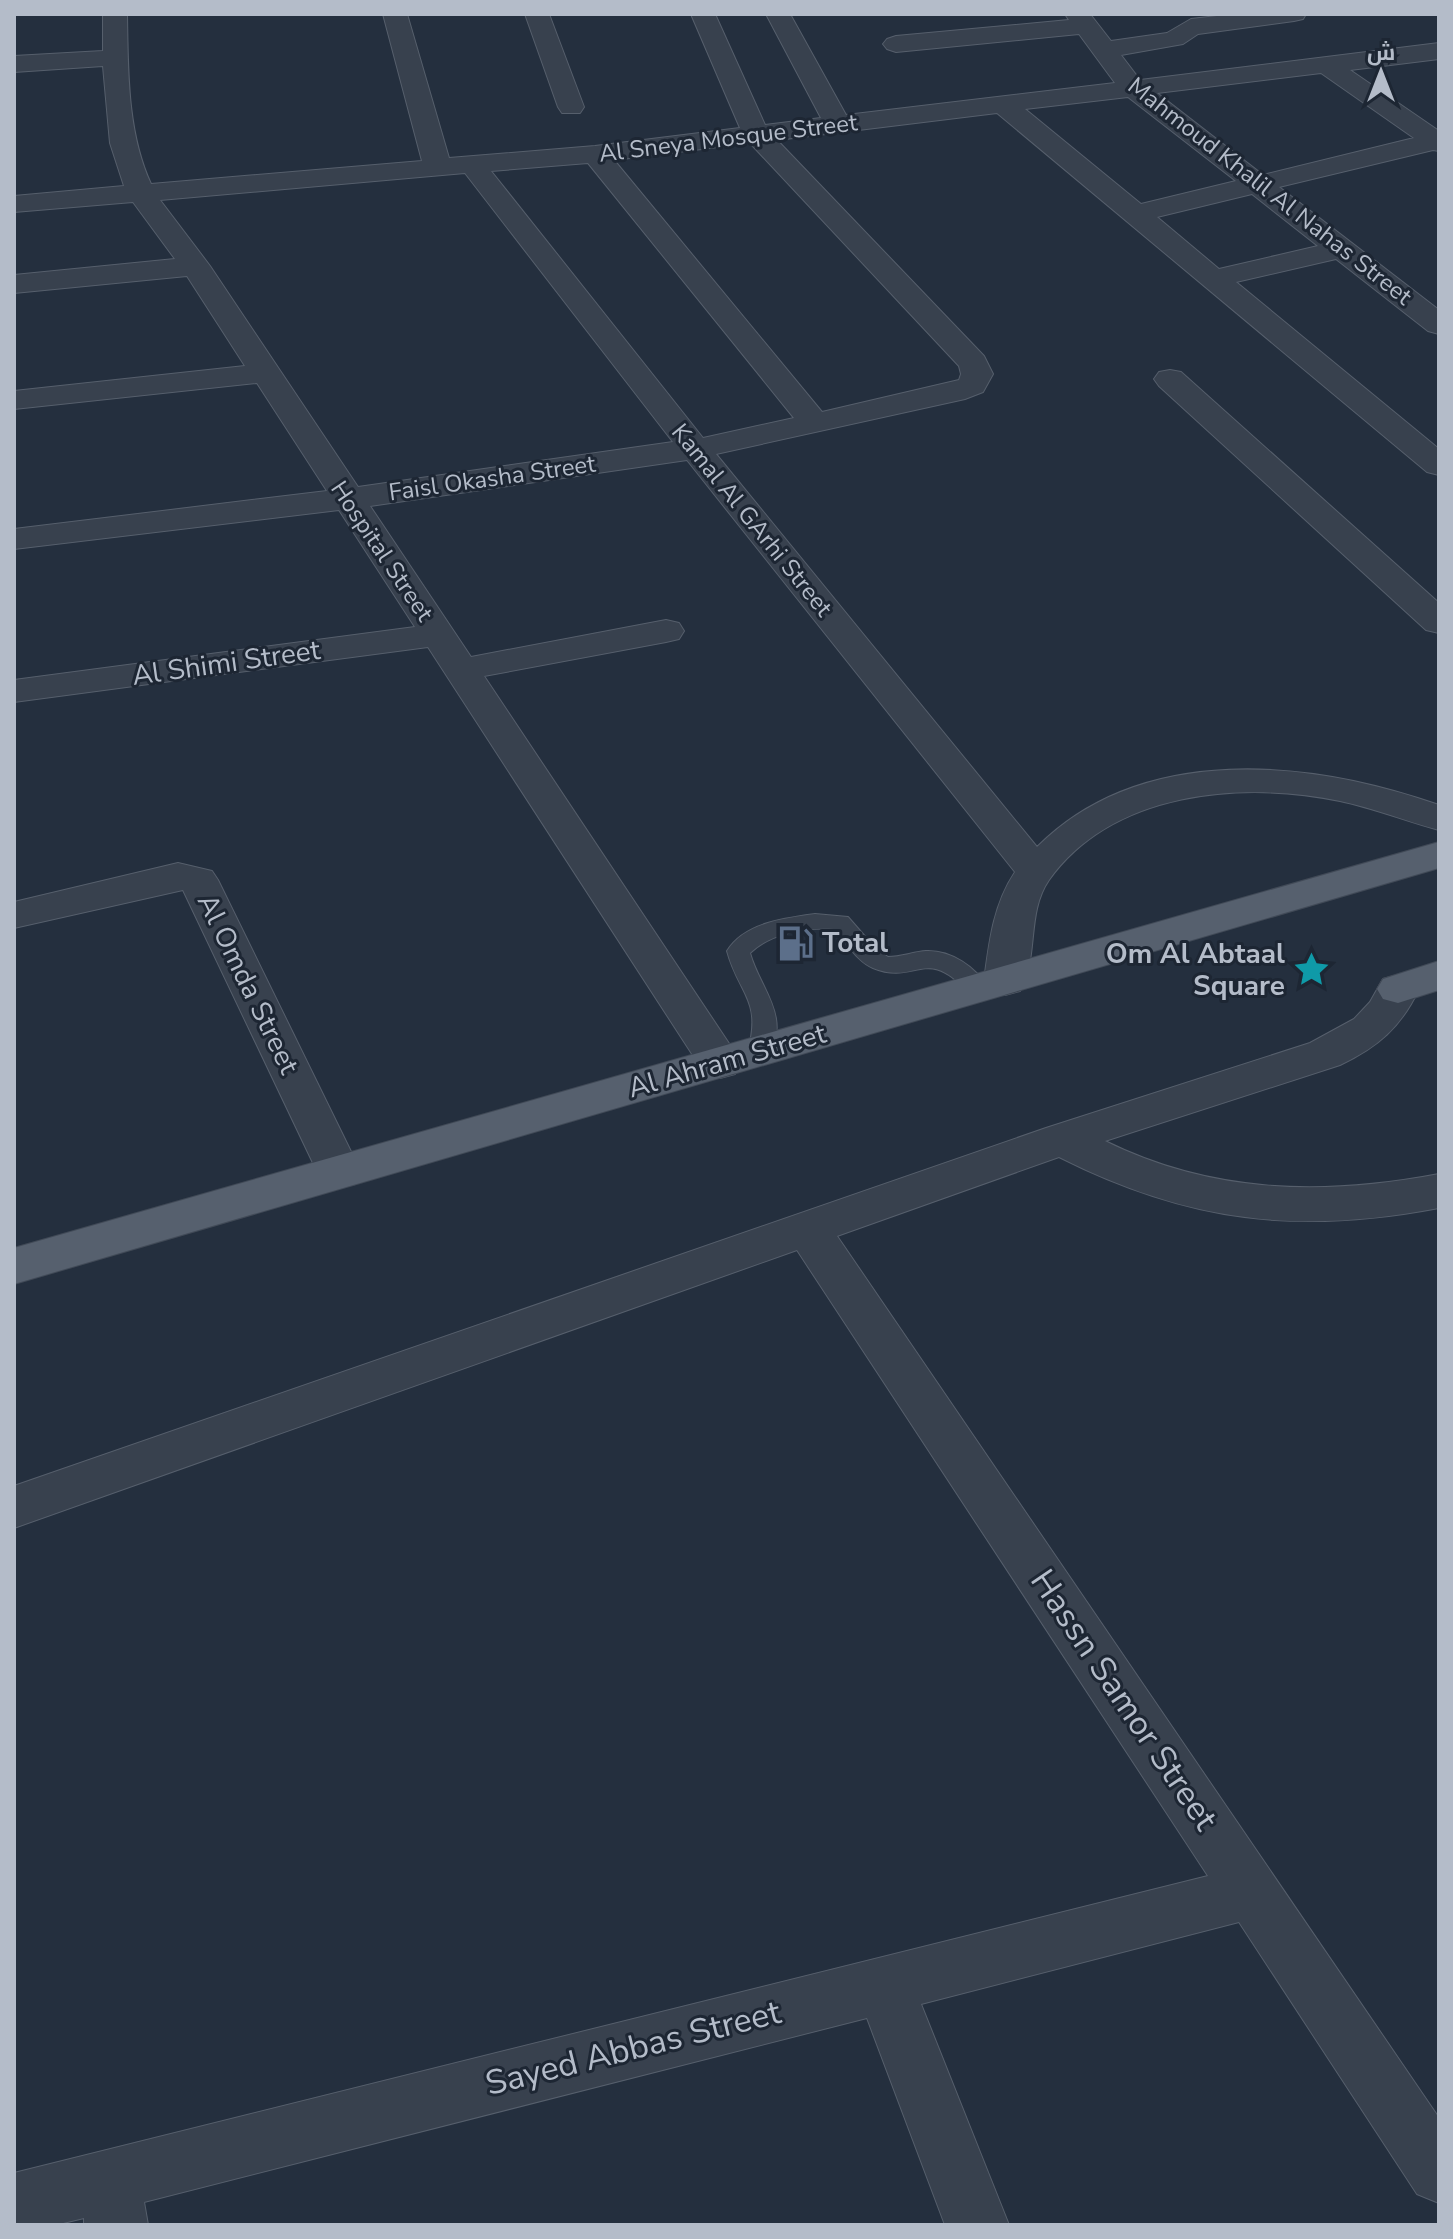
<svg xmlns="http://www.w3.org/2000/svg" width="1453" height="2239" font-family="'Nunito Sans',Cairo,sans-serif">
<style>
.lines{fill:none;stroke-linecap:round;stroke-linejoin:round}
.lane-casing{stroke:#565f6c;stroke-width:2}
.street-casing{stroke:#565f6c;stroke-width:2}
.primary-casing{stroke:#414a57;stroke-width:2}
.lane{fill:#38414e;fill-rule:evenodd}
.street{fill:#38414e;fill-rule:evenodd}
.primary{fill:#56606e;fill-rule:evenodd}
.labels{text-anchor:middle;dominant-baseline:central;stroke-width:6;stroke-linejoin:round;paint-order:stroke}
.far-street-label{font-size:24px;fill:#b4bcc9;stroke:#1d2633}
.street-label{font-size:28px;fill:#b4bcc9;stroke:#1d2633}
.poi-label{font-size:28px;font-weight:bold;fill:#b4bcc9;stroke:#1d2633;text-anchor:start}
.near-street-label{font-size:34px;fill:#b4bcc9;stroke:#1d2633}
</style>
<rect width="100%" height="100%" fill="#242f3e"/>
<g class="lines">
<defs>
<path id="lane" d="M815 914 848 917 876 949 888 957C901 957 913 952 926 951 951 950 976 967 988 988L985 993H969C925 944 917 986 873 968 856 961 847 942 834 929 805 927 771 933 750 953 760 989 792 1017 768 1057H752L748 1051C762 999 739 995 727 951 744 923 785 918 815 914Z"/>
<g id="street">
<path d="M103 14H127C128 70 127 132 151 184L422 161 383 14H407L449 158 595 146 740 128 691 14H715L765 125 821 118 766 14H790L846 115 1115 83 1079 34 896 52 887 49 883 44 887 39 896 36 1069 20 1065 14H1090L1111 41 1167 33 1191 19 1234 14H1306L1303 19 1294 21 1198 34 1183 44 1121 55 1140 80 1439 43V59L1350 70 1439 131V151L1433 150 1279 187 1439 310V334L1428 331 1336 259 1236 282 1439 449V475L1427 472 997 113 777 140 984 356 993 374 983 392 965 399 716 454 1037 847C1142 742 1310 760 1439 805V830C1405 821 1374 808 1340 801 1241 781 1113 791 1049 880 1026 913 1039 959 1020 991L1005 995 990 991 984 981C989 943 993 905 1015 872L687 460 370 506 471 657 666 620 679 623 684 631 679 639 666 642 484 676 742 1063 735 1074 720 1078 705 1074 428 647 14 702V680L415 627 339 510 14 549V529L327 491 257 383 14 409V391L245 366 187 276 14 293V275L175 259 133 202 14 212V196L124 186 110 143 103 66 14 72V56L103 51ZM1321 73 1414 138 1263 175 1157 93ZM1128 97 1236 181 1141 204 1025 109ZM750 143 959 366 961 374 959 380 822 412 614 160ZM588 163 794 418 703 438 491 171ZM465 173 673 442 358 487 210 266 160 200ZM1252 194 1318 246 1219 269 1157 217Z"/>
<polygon points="525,14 549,14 584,107 580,113 562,113 558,107"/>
<polygon points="1170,370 1181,372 1439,603 1439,633 1426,630 1159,386 1154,379 1159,372"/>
<polygon points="178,863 212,871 218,880 361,1172 355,1184 339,1188 323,1184 183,890 14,928 14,902"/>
<path d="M1398 975 1413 979 1419 989C1401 1027 1378 1047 1340 1065L1105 1141C1212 1194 1324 1196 1439 1174V1208C1298 1235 1188 1222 1059 1157L837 1236 1439 2118V2203L1417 2194 1239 1922 921 2004 1009 2225H945L867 2018 144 2202 148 2225H84V2218L55 2225H14V2173L1208 1876 797 1250 14 1528V1486L1046 1128 1310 1043 1354 1019 1370 1002 1383 979Z"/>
</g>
<g id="primary">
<polygon points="1439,842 1439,868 14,1284 14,1248"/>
<polygon points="1439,961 1439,990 1398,1003 1383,999 1377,989 1383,979"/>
</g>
</defs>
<use href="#lane" class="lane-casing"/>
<use href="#street" class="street-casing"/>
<use href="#primary" class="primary-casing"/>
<use href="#lane" class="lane"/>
<use href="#street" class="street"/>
<use href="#primary" class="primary"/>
</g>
<defs>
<symbol id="fuel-bare" viewBox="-9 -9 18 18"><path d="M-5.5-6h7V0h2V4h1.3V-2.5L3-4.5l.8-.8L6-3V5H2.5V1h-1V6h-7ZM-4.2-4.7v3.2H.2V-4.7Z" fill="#5c6f8a" stroke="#1d2633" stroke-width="2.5" paint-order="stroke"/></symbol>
<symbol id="sight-bare" viewBox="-9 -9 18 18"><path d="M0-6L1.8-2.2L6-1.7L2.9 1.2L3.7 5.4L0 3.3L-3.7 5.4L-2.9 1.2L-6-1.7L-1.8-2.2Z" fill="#0f9aa8" stroke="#1d2633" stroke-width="2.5" paint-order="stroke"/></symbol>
</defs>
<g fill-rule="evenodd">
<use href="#fuel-bare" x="770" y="918" width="51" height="51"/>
<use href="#sight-bare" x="1286" y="944" width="51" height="51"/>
</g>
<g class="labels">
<g class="far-street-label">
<text transform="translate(728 138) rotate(-7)">Al Sneya Mosque Street</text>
<text transform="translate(1270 191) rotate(38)">Mahmoud Khalil Al Nahas Street</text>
<text transform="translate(492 478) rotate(-8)">Faisl Okasha Street</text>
<text transform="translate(752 520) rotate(51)">Kamal Al GArhi Street</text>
<text transform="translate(382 551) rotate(56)">Hospital Street</text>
</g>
<g class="street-label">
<text transform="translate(226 663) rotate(-8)">Al Shimi Street</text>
<text transform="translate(248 984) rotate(64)">Al Omda Street</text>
<text transform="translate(727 1061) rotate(-16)">Al Ahram Street</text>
</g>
<g class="poi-label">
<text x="822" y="943">Total</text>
<text x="1285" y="954" text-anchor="end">Om Al Abtaal<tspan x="1285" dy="32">Square</tspan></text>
</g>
<g class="near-street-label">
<text transform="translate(1124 1700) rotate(56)">Hassn Samor Street</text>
<text transform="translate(633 2048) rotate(-14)">Sayed Abbas Street</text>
</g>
</g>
<rect width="1453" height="2239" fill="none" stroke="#b4bcc9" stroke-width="32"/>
<g transform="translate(1381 72)" stroke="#1d2633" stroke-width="6" paint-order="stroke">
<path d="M0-6L14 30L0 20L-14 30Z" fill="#b4bcc9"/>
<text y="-12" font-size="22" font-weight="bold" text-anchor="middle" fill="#b4bcc9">ش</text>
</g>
</svg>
